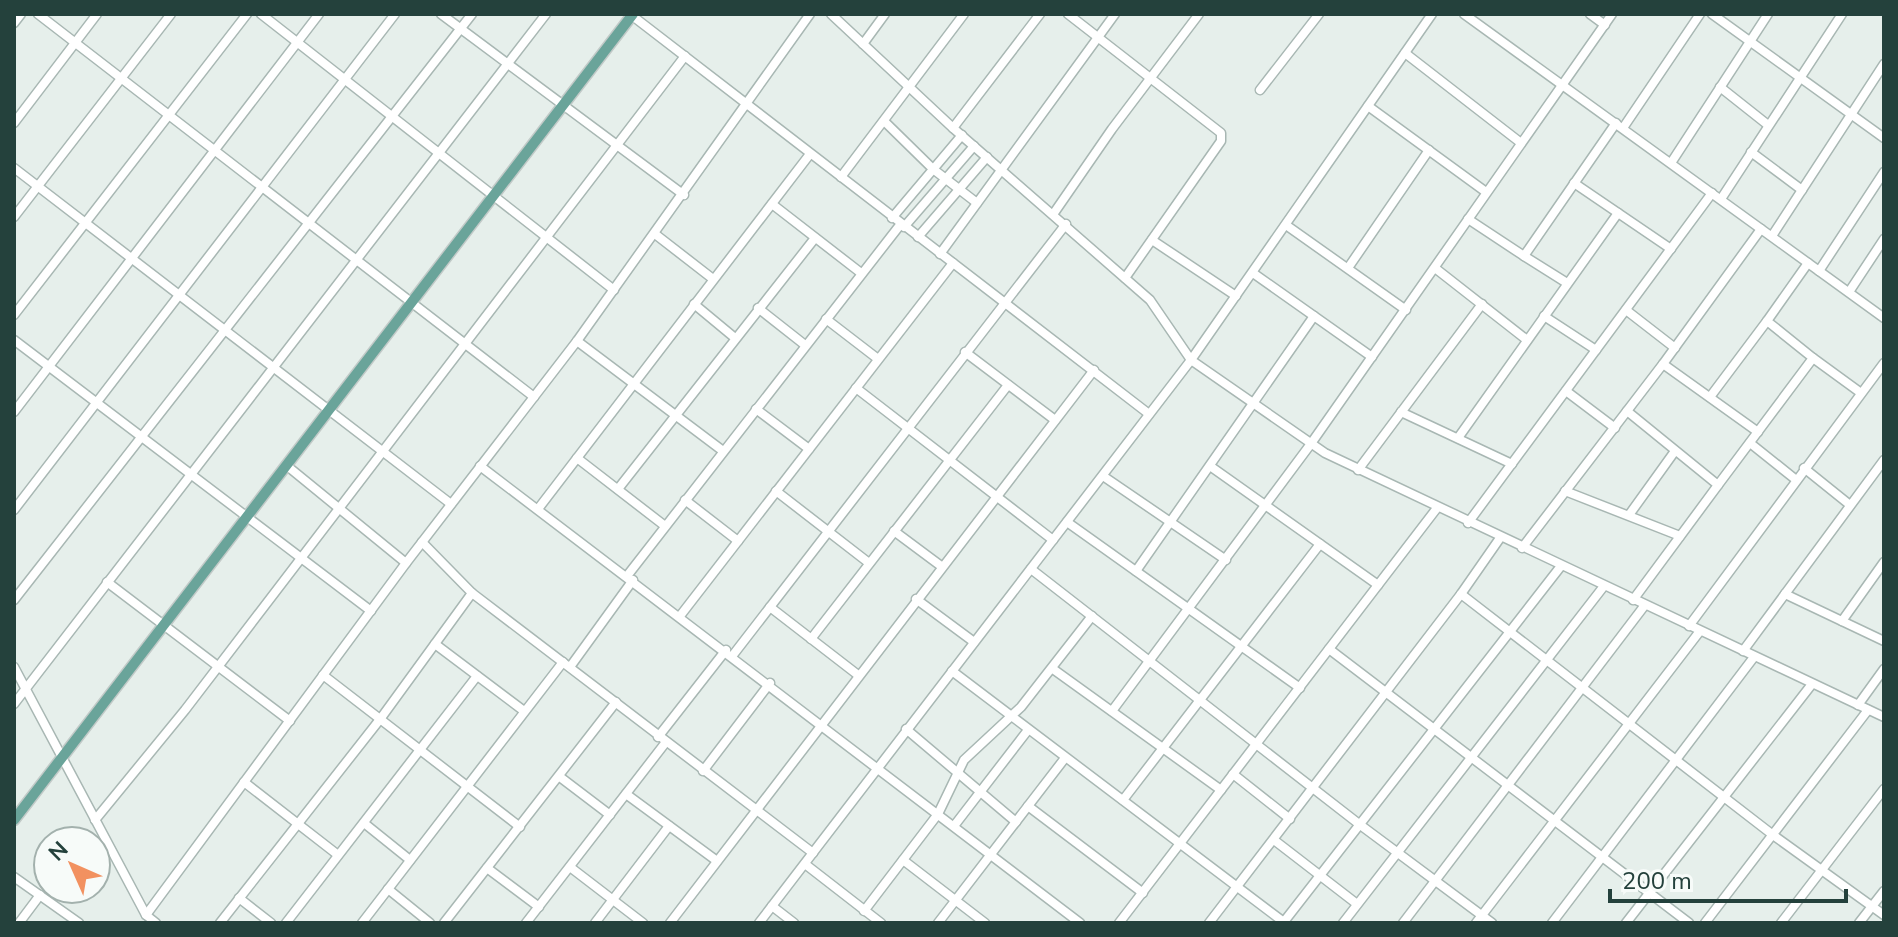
<svg xmlns="http://www.w3.org/2000/svg" width="1898" height="937" font-family="'Nunito Sans',sans-serif">
<style>
.lines{fill:none;stroke-linecap:round;stroke-linejoin:round}
.minor-casing{stroke:#a8b7b3;stroke-width:11}
.major-casing{stroke:#c2cac8;stroke-width:13}
.minor{stroke:#fff;stroke-width:8}
.major{stroke:#6aa49a;stroke-width:10}
</style>
<rect width="100%" height="100%" fill="#e6efeb"/>
<g class="lines">
<defs>
<g id="minor">
<polyline points="38,14 534,397"/>
<polyline points="261,14 614,290"/>
<polyline points="441,14 684,195"/>
<polyline points="630,14 1149,414"/>
<polyline points="1068,14 1221,133 1221,141 1125,278"/>
<polyline points="1432,14 1191,360 1325,453 1884,717"/>
<polyline points="1464,14 1884,318"/>
<polyline points="1590,14 1605,25"/>
<polyline points="1712,14 1884,138"/>
<polyline points="14,23 21,14"/>
<polyline points="863,44 885,14"/>
<polyline points="1405,53 1521,143"/>
<polyline points="1720,87 1768,125"/>
<polyline points="1260,90 1319,14"/>
<polyline points="1368,106 1486,192"/>
<polyline points="884,121 933,169 977,203"/>
<polyline points="14,123 97,14"/>
<polyline points="953,128 1040,14"/>
<polyline points="1623,128 1700,14"/>
<polyline points="1751,152 1802,190"/>
<polyline points="1671,163 1768,14"/>
<polyline points="14,168 451,504"/>
<polyline points="841,177 964,14"/>
<polyline points="1574,183 1671,249"/>
<polyline points="1721,199 1842,14"/>
<polyline points="772,204 861,273"/>
<polyline points="1054,213 1112,129 1199,14"/>
<polyline points="14,217 171,14"/>
<polyline points="892,218 962,135"/>
<polyline points="1468,219 1524,256 1616,123"/>
<polyline points="1286,225 1406,310"/>
<polyline points="904,227 974,146"/>
<polyline points="655,234 713,279"/>
<polyline points="1772,236 1884,64"/>
<polyline points="918,237 987,157"/>
<polyline points="1152,240 1236,296"/>
<polyline points="940,254 1115,14"/>
<polyline points="1524,256 1567,283"/>
<polyline points="1348,268 1429,150"/>
<polyline points="1435,268 1527,340"/>
<polyline points="1819,271 1884,172"/>
<polyline points="1253,273 1372,357"/>
<polyline points="1849,292 1884,239"/>
<polyline points="694,304 735,338"/>
<polyline points="758,308 805,345"/>
<polyline points="1626,310 1675,348"/>
<polyline points="14,315 247,14"/>
<polyline points="1544,316 1596,350"/>
<polyline points="826,319 878,359"/>
<polyline points="14,340 371,611"/>
<polyline points="577,341 723,451"/>
<polyline points="965,352 1055,420"/>
<polyline points="1813,358 1861,393"/>
<polyline points="1663,364 1758,432"/>
<polyline points="856,388 1053,540"/>
<polyline points="1566,391 1615,428"/>
<polyline points="1710,397 1767,321"/>
<polyline points="756,409 809,449"/>
<polyline points="1627,411 1718,485 1633,600"/>
<polyline points="14,412 319,14"/>
<polyline points="1401,412 1512,464"/>
<polyline points="1458,438 1618,213"/>
<polyline points="1750,443 1795,479"/>
<polyline points="577,458 665,526"/>
<polyline points="286,465 406,563"/>
<polyline points="480,466 1080,923"/>
<polyline points="1210,466 1378,585"/>
<polyline points="1804,468 1850,505"/>
<polyline points="1358,470 1482,304"/>
<polyline points="1103,476 1226,560"/>
<polyline points="1718,485 1813,358 1767,321 1808,263"/>
<polyline points="618,489 815,238"/>
<polyline points="776,491 869,563"/>
<polyline points="1565,491 1680,536"/>
<polyline points="685,500 738,541"/>
<polyline points="538,509 810,154"/>
<polyline points="14,510 395,14"/>
<polyline points="1629,515 1675,451"/>
<polyline points="1067,522 1300,688"/>
<polyline points="1468,523 1712,193"/>
<polyline points="894,531 941,566"/>
<polyline points="422,542 472,593 813,853"/>
<polyline points="1522,548 1663,364 1761,229"/>
<polyline points="1031,569 1359,824 1492,923"/>
<polyline points="1136,571 1314,316"/>
<polyline points="627,576 900,225"/>
<polyline points="107,582 290,721"/>
<polyline points="1461,594 1773,835 1884,915"/>
<polyline points="1785,594 1884,641"/>
<polyline points="916,599 974,642"/>
<polyline points="14,600 472,14"/>
<polyline points="770,607 858,675"/>
<polyline points="680,616 953,263"/>
<polyline points="1842,621 1884,562"/>
<polyline points="1689,626 1884,363"/>
<polyline points="811,639 1008,385"/>
<polyline points="435,644 524,711"/>
<polyline points="1329,649 1689,923"/>
<polyline points="1743,651 1884,460"/>
<polyline points="733,655 1066,224"/>
<polyline points="14,667 146,915 156,923"/>
<polyline points="570,667 633,580"/>
<polyline points="1053,669 1221,790"/>
<polyline points="952,671 1285,923"/>
<polyline points="323,675 520,827"/>
<polyline points="14,704 546,14"/>
<polyline points="1858,705 1884,669"/>
<polyline points="1112,711 1310,445 1612,14"/>
<polyline points="906,729 1016,822"/>
<polyline points="658,737 726,650"/>
<polyline points="703,771 770,683"/>
<polyline points="1233,774 1290,819"/>
<polyline points="560,777 610,815"/>
<polyline points="244,782 338,855"/>
<polyline points="626,794 717,861"/>
<polyline points="1123,800 1320,544"/>
<polyline points="1028,806 1143,893"/>
<polyline points="95,820 185,710 685,56"/>
<polyline points="364,823 410,860"/>
<polyline points="954,826 1028,730"/>
<polyline points="1274,840 1357,904"/>
<polyline points="903,860 985,923"/>
<polyline points="805,864 881,923"/>
<polyline points="570,867 643,923"/>
<polyline points="487,868 539,907"/>
<polyline points="14,877 79,923"/>
<polyline points="388,889 430,923"/>
<polyline points="239,898 271,923"/>
<polyline points="772,906 794,923"/>
<polyline points="864,911 938,814 964,760 1021,707 1092,616"/>
<polyline points="146,915 406,563 577,341 810,14"/>
<polyline points="19,923 40,895"/>
<polyline points="220,923 381,718 472,593"/>
<polyline points="286,923 477,676"/>
<polyline points="362,923 563,662"/>
<polyline points="444,923 616,702"/>
<polyline points="526,923 666,742"/>
<polyline points="595,923 669,826"/>
<polyline points="670,923 1094,370"/>
<polyline points="759,923 1191,360 1150,300 953,128 831,14"/>
<polyline points="938,923 1065,758"/>
<polyline points="1119,923 1437,508"/>
<polyline points="1209,923 1461,594 1500,538"/>
<polyline points="1283,923 1561,566"/>
<polyline points="1343,923 1604,586"/>
<polyline points="1403,923 1645,605"/>
<polyline points="1476,923 1700,631"/>
<polyline points="1552,923 1754,657"/>
<polyline points="1626,923 1812,684"/>
<polyline points="1705,923 1868,710"/>
<polyline points="1781,923 1884,789"/>
<polyline points="1859,923 1884,891"/>
</g>
<polyline id="major" points="14,820 633,14"/>
</defs>
<use href="#minor" class="minor-casing"/>
<use href="#major" class="major-casing"/>
<use href="#minor" class="minor"/>
<use href="#major" class="major"/>
</g>
<rect width="1898" height="937" fill="none" stroke="#24413c" stroke-width="32"/>
<g transform="translate(72 865) rotate(315)"><circle r="38" fill="#f7fbf9" stroke="#a3b1ad" stroke-width="2"/>
<path d="M0-6L14 30L0 20L-14 30Z" fill="#f29160"/>
<text y="-12" font-size="22" font-weight="bold" text-anchor="middle" fill="#24413c">N</text>
</g>
<path d="M1610 889v12h236v-12" fill="none" stroke="#24413c" stroke-width="4"/>
<text x="1622" y="889" font-size="24" fill="#24413c" stroke="#f7fbf9" stroke-width="6" paint-order="stroke">200 m</text>
</svg>
